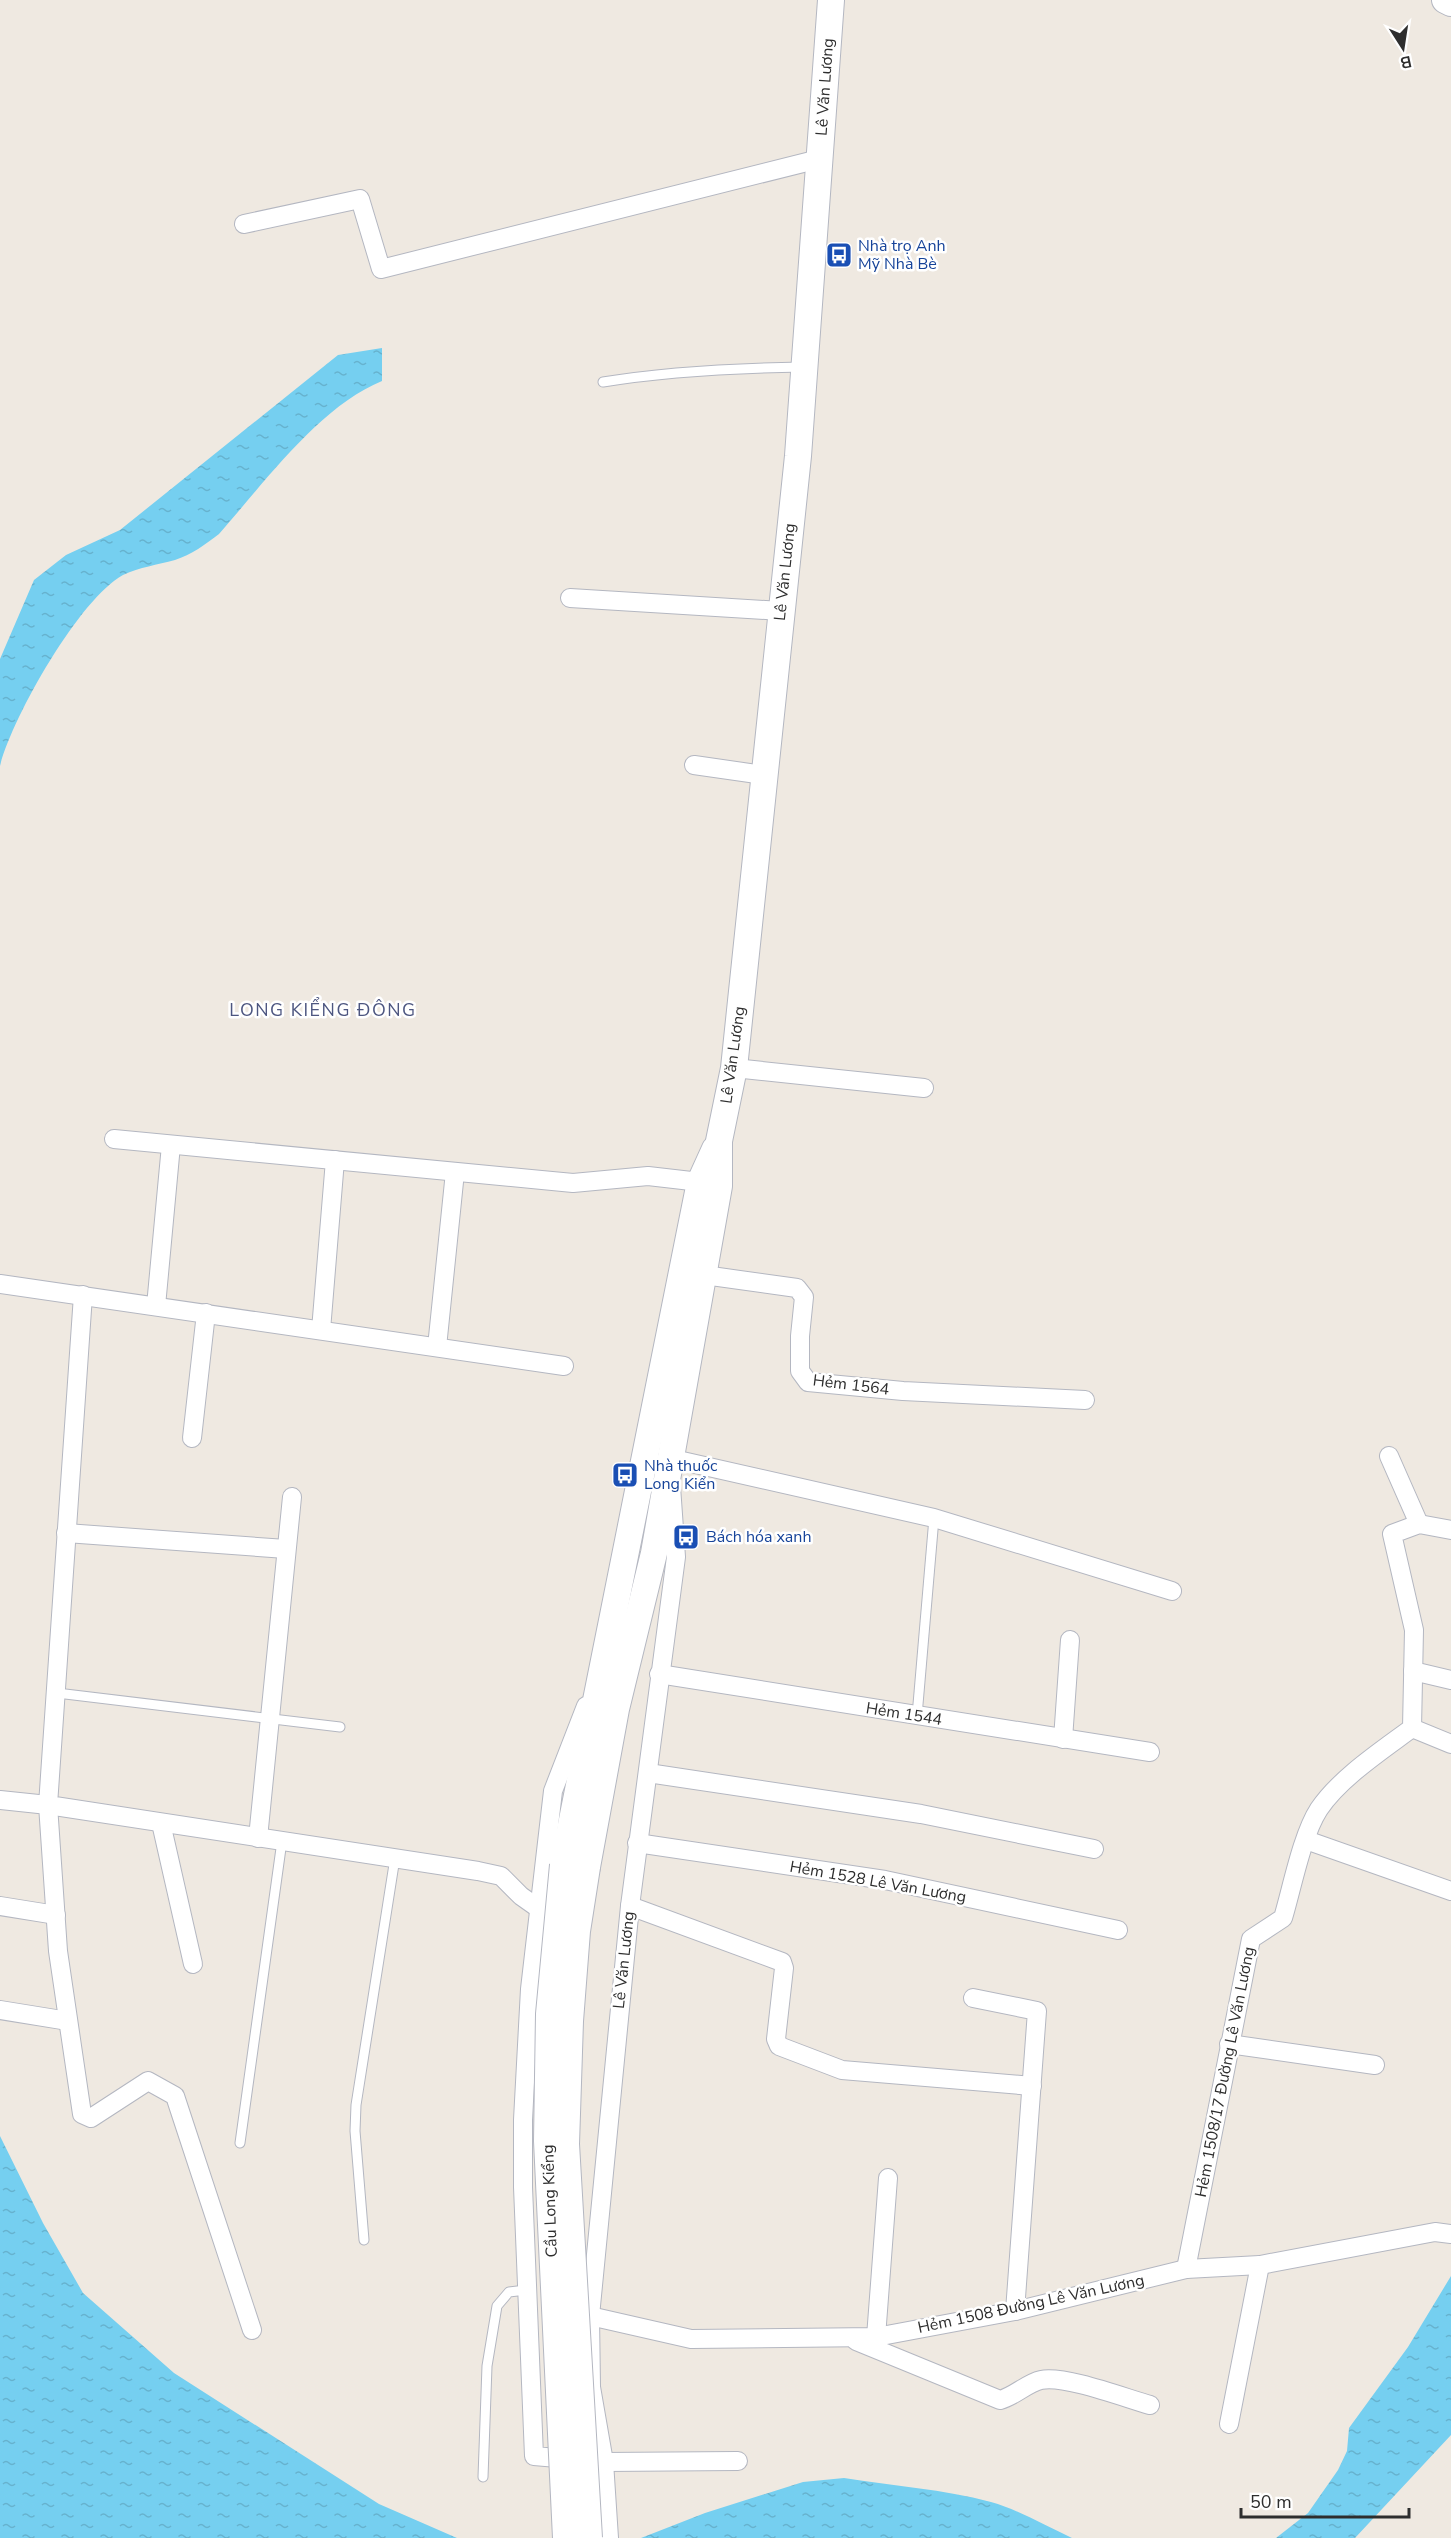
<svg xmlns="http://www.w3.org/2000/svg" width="1451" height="2538" font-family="'Nunito Sans',sans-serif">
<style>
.water{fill:url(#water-ripples)}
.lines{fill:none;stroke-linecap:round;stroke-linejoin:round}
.lane-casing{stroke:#b4b7c1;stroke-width:11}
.street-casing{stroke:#b4b7c1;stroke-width:20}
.secondary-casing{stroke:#b4b7c1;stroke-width:28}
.lane{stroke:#fff;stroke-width:9}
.street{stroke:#fff;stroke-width:18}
.secondary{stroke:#fff;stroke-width:26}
.secondary-bridge-casing{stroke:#b4b7c1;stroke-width:28;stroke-linecap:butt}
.secondary-bridge{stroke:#fff;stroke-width:26}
.labels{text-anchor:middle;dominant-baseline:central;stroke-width:5;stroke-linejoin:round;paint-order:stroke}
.street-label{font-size:16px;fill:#2e2e2e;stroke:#fff}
.transit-label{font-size:16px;fill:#164399;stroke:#fff;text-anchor:start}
.neighbourhood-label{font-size:18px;letter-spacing:1.5px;fill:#4d5680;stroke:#fff}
</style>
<defs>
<pattern id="water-ripples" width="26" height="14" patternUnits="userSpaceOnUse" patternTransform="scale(1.5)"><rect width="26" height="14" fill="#75cff0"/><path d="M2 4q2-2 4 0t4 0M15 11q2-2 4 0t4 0" fill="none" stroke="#66b2ce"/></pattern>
</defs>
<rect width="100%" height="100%" fill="#efe9e1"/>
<g class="water">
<path d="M382 348V381C320 406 264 483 219 534 206 544 191 555 175 560 157 565 140 567 123 575 79 599 12 718 0 766V659L34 580 66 555 120 530 338 355Z"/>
<polygon points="0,2136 43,2223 83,2293 174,2373 379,2504 457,2538 0,2538"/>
<polygon points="1451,2276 1451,2435 1355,2538 1276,2538 1308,2513 1338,2470 1347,2451 1349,2428 1408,2347"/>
<path d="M844 2478C893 2486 943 2489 991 2502 1019 2510 1046 2526 1072 2538H641L705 2513 803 2482Z"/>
</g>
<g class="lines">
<defs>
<g id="lane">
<path d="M603 382C669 371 735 368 802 367"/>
<polyline points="57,1693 340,1727"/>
<polyline points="917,1716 934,1518"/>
<polyline points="240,2143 282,1841"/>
<polyline points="364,2240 355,2131 356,2105 395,1858"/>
<polyline points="483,2477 487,2366 497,2306 509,2292 526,2290"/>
</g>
<g id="street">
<polyline points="244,224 360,199 381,269 819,159"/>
<polyline points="570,598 781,611"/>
<polyline points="694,765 764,775"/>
<polyline points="734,1068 924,1088"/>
<polyline points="114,1139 573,1183 648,1176 700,1182"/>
<polyline points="704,1275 797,1288 804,1297 800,1336 800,1371 808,1382 903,1391 1085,1400"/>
<polyline points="0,1284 564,1366"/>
<polyline points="83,1295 48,1805 478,1871 501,1876 521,1896 538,1908"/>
<polyline points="156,1306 171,1145"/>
<polyline points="321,1330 335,1160"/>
<polyline points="437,1347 455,1172"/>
<polyline points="192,1438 206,1313"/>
<polyline points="1389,1456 1419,1524"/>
<polyline points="66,1533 286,1549"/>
<polyline points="1413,1671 1451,1680"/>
<polyline points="659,1674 1150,1752"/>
<polyline points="586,1706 553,1791 530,1989 523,2120 523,2187 534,2456 604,2462 738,2461"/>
<polyline points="1412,1728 1451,1744"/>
<polyline points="1063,1739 1070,1640"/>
<polyline points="648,1773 921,1814 1094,1849"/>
<polyline points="0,1800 48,1805 58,1951 82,2114 91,2118 148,2081 175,2096 252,2330"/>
<polyline points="161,1823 193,1964"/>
<polyline points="258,1838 292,1497"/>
<polyline points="1306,1840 1451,1891"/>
<polyline points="637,1843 885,1880 1118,1930"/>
<polyline points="0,1906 56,1915"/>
<polyline points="630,1906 782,1962 784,1968 776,2039 779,2046 842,2070 1032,2086"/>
<polyline points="973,1998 1037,2011 1015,2311"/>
<polyline points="0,2010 68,2021"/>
<polyline points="1229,2044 1375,2065"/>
<path d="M1186 2269 1251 1939 1283 1918C1292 1888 1302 1835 1319 1809 1340 1778 1381 1751 1412 1728L1414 1630 1392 1534 1419 1524 1451 1530"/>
<polyline points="590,2316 691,2339 876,2337 1015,2311 1186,2269 1260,2265 1435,2232 1451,2234"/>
<polyline points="876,2337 888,2178"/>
<path d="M856 2341 1000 2400C1015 2396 1027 2383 1041 2380 1065 2375 1125 2398 1150 2405"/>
<polyline points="1229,2424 1260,2265"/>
<polyline points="609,2538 604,2462 591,2387 590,2316 630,1906 676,1557 669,1458 934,1518 1172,1591"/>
</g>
<g id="secondary">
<polyline points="1445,0 1451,3"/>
<polyline points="563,1865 700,1182 715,1149"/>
<polyline points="587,1867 616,1709 654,1553 719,1186 719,1141 734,1068 798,456 831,0"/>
</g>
</defs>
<use href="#lane" class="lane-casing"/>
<use href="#street" class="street-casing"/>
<use href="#secondary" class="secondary-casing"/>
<use href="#lane" class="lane"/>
<use href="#street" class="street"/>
<use href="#secondary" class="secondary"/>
<defs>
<g id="secondary-bridge">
<polyline points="563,1865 549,2014 547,2141 566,2538"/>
<polyline points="587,1867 577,1931 570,2021 566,2144 589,2538"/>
</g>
</defs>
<use href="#secondary-bridge" class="secondary-bridge-casing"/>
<use href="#secondary-bridge" class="secondary-bridge"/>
</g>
<defs>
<symbol id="bus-square" viewBox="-11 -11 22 22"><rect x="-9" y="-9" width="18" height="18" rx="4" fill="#1a4fb4" stroke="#fff"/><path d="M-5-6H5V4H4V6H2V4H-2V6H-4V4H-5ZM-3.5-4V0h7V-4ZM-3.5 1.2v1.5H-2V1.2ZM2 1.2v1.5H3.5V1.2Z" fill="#fff"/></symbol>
</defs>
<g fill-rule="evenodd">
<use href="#bus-square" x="824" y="240" width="30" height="30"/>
<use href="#bus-square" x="610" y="1460" width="30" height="30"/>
<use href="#bus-square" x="671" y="1522" width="30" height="30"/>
</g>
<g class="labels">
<g class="street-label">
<text transform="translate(825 87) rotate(-86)">Lê Văn Lương</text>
<text transform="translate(785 572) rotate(-84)">Lê Văn Lương</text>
<text transform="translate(733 1055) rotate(-82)">Lê Văn Lương</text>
<text transform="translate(851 1385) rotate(7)">Hẻm 1564</text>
<text transform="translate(904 1714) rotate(9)">Hẻm 1544</text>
<text transform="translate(878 1882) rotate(10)">Hẻm 1528 Lê Văn Lương</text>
<text transform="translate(624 1960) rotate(-84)">Lê Văn Lương</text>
<text transform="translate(1225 2072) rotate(-79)">Hẻm 1508/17 Đường Lê Văn Lương</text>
<text transform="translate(550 2201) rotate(-92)">Cầu Long Kiểng</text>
<text transform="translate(1031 2304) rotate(-12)">Hẻm 1508 Đường Lê Văn Lương</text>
</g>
<g class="transit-label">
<text x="858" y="246">Nhà trọ Anh<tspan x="858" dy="18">Mỹ Nhà Bè</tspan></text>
<text x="644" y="1466">Nhà thuốc<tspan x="644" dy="18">Long Kiển</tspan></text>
<text x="706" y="1537">Bách hóa xanh</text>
</g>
<g class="neighbourhood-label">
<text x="323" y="1010">LONG KIỂNG ĐÔNG</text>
</g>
</g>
<g transform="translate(1403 48) rotate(168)" stroke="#ffffff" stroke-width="4.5" paint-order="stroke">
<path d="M0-4.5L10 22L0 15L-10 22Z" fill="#2e2e2e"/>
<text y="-9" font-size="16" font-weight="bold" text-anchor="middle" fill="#2e2e2e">B</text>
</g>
<path d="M1241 2508v9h168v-9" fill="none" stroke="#2e2e2e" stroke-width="3"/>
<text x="1250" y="2508" font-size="18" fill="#2e2e2e" stroke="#ffffff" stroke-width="4.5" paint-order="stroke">50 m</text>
</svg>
